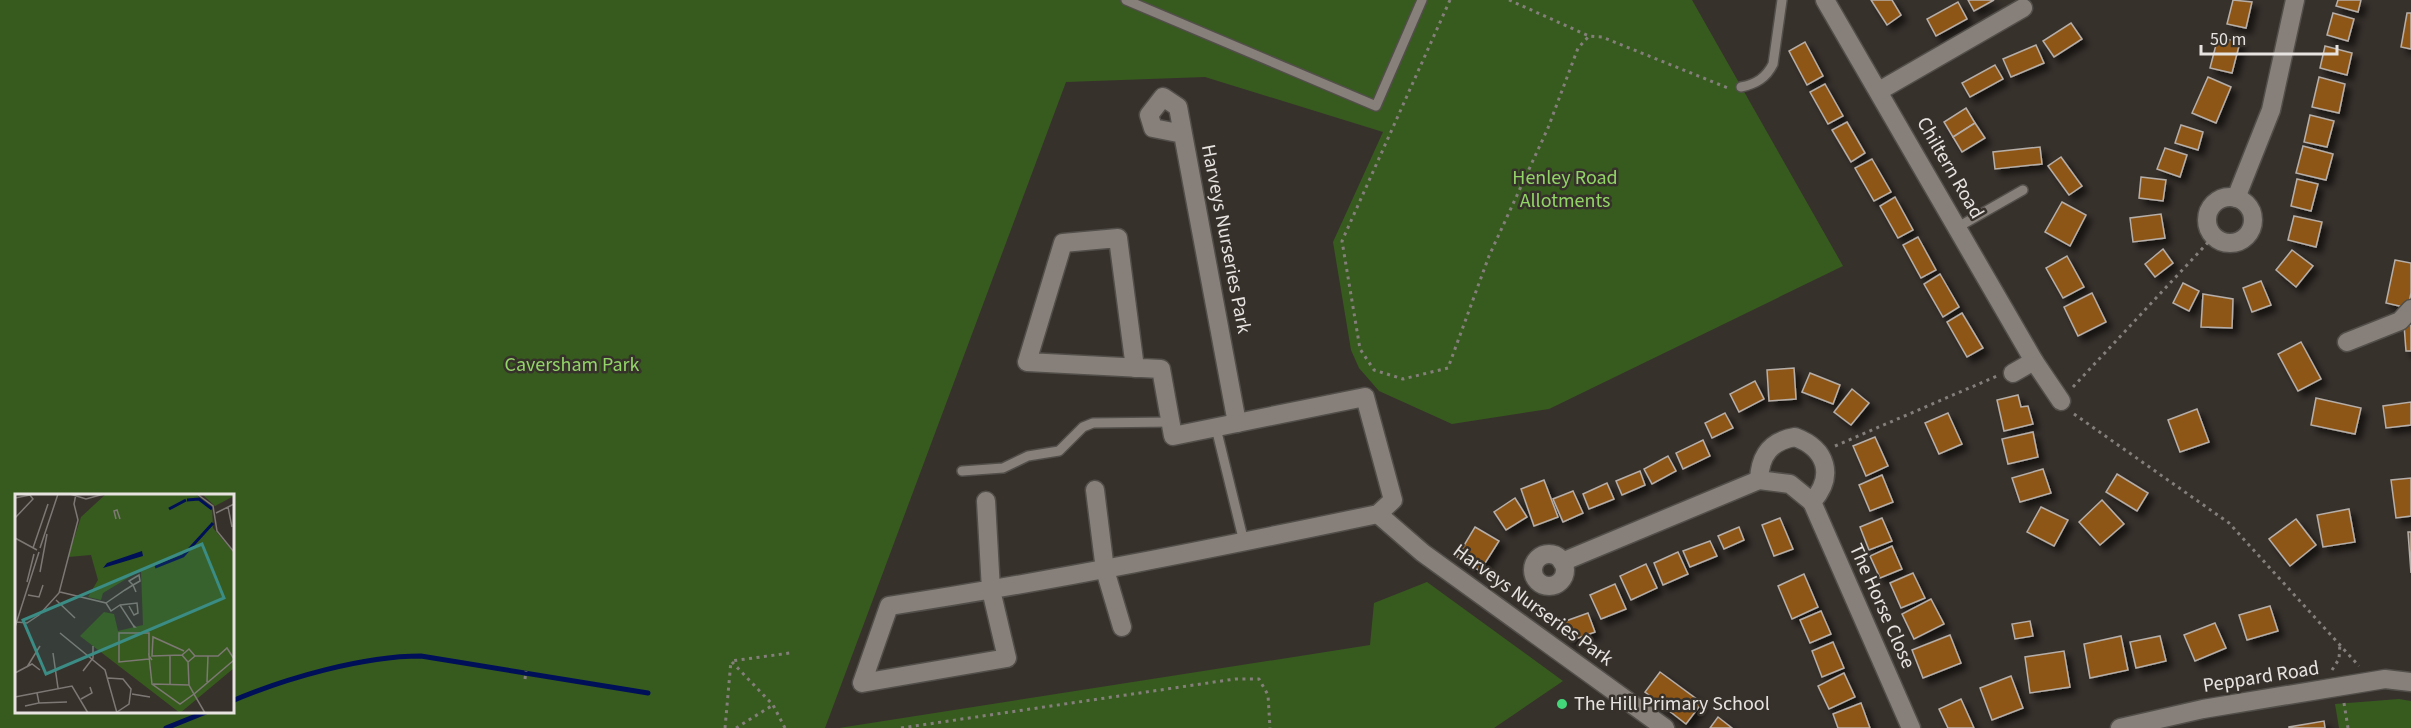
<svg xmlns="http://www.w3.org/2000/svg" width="2411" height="728" font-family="'Source Sans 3',sans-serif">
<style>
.green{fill:#375b1e;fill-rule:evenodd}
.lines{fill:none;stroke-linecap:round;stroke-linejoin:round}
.stream{stroke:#001058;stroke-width:5}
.building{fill:#8e5719;stroke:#b6aea8;stroke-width:1.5;filter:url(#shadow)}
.lane-casing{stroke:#524e49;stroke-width:12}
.street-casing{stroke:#524e49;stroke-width:21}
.path{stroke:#847f7b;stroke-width:3;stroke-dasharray:3 4.5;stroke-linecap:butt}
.lane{stroke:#87807a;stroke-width:9}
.street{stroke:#87807a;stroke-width:18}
.poi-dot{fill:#44d77a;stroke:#37312c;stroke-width:2}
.labels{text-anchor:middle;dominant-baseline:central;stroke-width:5;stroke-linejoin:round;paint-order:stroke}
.street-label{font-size:20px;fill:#e7e3e0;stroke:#37312c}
.park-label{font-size:20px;fill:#92d567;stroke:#37312c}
.poi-label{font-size:20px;fill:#e7e3e0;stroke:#37312c;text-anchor:start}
.inset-river{fill:none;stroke:#001058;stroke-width:3}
.inset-road{fill:none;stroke:#7d7874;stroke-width:1.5}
.view{fill:#3a8c85;fill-opacity:0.15;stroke:#3a8c85;stroke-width:3}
.inset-edge{fill:none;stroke:#e7e3e0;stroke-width:3}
</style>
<defs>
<filter id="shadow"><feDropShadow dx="5.5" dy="5.5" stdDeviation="3" flood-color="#0009"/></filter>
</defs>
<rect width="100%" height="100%" fill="#37312c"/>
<g class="green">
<path d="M0 0H1692L1843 266 1549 409 1452 424 1379 391 1359 368 1351 350 1333 242 1383 132 1205 77 1066 82 825 728H0ZM16 496H232V712H16Z"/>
<polygon points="1427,582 1563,681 1494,728 839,728 1370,645 1374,603"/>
<polygon points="2399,699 2411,701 2411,728 2339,728 2335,704"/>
</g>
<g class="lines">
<g class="stream">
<path d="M232 701C286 678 363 656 421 656L648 693"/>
<polyline points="166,728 206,712"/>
</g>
</g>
<g class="building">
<polygon points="1871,0 1892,0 1901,15 1887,25"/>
<polygon points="1968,0 1994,0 1974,11"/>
<polygon points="2233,0 2252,2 2246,28 2227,24"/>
<polygon points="2338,0 2361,0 2358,12 2336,6"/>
<polygon points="1958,2 1967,19 1936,36 1927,19"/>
<polygon points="2333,13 2354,19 2348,41 2327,35"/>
<polygon points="2407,13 2411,13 2411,49 2401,47"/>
<polygon points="2071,23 2082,39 2054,57 2043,41"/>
<polygon points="2218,37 2240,42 2232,73 2210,68"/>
<polygon points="1805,42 1823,76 1807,85 1789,51"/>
<polygon points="2036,45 2044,63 2011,77 2003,59"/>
<polygon points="2325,46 2352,53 2347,75 2320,68"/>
<polygon points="1995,65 2003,79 1970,97 1962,83"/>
<polygon points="2208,77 2231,87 2216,123 2192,113"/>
<polygon points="2319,77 2345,84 2339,113 2312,107"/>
<polygon points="1825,84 1843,116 1828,124 1810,92"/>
<polygon points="1966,108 1975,123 1953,137 1944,122"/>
<polygon points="2310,115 2334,121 2327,147 2304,142"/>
<polygon points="1847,122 1865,153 1851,162 1832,130"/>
<polygon points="1975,123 1985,138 1962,152 1953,137"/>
<polygon points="2181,125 2203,132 2198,150 2175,143"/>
<polygon points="2303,146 2333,154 2326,180 2296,173"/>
<polygon points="2040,147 2042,164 1995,169 1993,152"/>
<polygon points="2165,148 2187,155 2180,177 2157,169"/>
<polygon points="2061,157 2082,186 2069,195 2048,166"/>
<polygon points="1872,159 1891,192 1874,201 1855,168"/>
<polygon points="2141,177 2166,180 2163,201 2139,198"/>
<polygon points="2297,179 2318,184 2311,211 2291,206"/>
<polygon points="1895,197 1913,230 1898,238 1880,206"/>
<polygon points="2062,202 2086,215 2070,246 2045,232"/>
<polygon points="2161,214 2165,238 2133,242 2130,218"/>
<polygon points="2294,216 2322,222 2316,247 2288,240"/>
<polygon points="1918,237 1936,270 1921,278 1903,245"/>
<polygon points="2163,249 2173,263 2155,277 2145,264"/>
<polygon points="2292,250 2313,266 2296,287 2276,270"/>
<polygon points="2067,256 2084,287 2063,298 2046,268"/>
<polygon points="2395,260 2411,263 2411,293 2408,308 2386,303"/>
<polygon points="1940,274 1959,307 1943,317 1924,284"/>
<polygon points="2261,281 2271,305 2252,312 2243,288"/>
<polygon points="2183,283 2199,291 2189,311 2173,303"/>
<polygon points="2092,293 2106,322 2078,336 2064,307"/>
<polygon points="2203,294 2233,299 2232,328 2201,327"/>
<polygon points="1962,313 1983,348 1967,357 1947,322"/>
<polygon points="2404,325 2411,325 2411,351 2406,351"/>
<polygon points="2301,342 2321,379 2298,391 2278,354"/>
<polygon points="1794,368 1796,399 1769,401 1767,370"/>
<polygon points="1810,373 1840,385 1833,404 1802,392"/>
<polygon points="1755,381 1764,399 1739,412 1730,394"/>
<polygon points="1852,389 1869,403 1851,425 1834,412"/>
<polygon points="2018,395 2021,407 2028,406 2033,424 2004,431 1997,400"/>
<polygon points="2316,398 2361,408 2355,434 2311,425"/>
<polygon points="2411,402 2411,425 2386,428 2383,406"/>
<polygon points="2197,409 2209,442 2180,452 2168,420"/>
<polygon points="1725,413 1733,428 1712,438 1705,423"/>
<polygon points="1948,413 1962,444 1939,454 1925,423"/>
<polygon points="2033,432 2038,457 2008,464 2002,439"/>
<polygon points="1875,437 1888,466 1866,476 1853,446"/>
<polygon points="1703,440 1710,456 1683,469 1676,453"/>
<polygon points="1668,456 1676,471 1652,484 1644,469"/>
<polygon points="2043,469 2051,493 2020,502 2012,478"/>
<polygon points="1640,471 1645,485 1622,495 1616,481"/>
<polygon points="2117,474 2148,493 2137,511 2106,492"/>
<polygon points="1882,475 1893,502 1870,511 1859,485"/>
<polygon points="2411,478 2411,516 2396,518 2391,480"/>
<polygon points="1544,480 1558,517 1534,526 1521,489"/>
<polygon points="1607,483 1614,499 1589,509 1583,494"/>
<polygon points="1573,491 1583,513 1563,522 1553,499"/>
<polygon points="1515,498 1527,517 1506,530 1494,512"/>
<polygon points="2102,500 2124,524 2100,545 2079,522"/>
<polygon points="2041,507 2068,520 2054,546 2027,532"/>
<polygon points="2349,509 2355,542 2323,547 2317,515"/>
<polygon points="1780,518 1793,549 1774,556 1762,525"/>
<polygon points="1882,518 1892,541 1869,550 1860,527"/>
<polygon points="2296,519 2316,545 2290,566 2269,539"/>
<polygon points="1475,527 1499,541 1480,571 1457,557"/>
<polygon points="1739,527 1744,540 1724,549 1718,536"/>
<polygon points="2408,532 2411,532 2411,573"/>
<polygon points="1710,541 1717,556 1690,567 1683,551"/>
<polygon points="1892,546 1902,569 1880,578 1870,556"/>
<polygon points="1678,552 1688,574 1663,585 1654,563"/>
<polygon points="1646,564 1657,588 1631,600 1620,576"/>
<polygon points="1913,573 1925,598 1901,608 1890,583"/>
<polygon points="1804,574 1818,607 1792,619 1778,586"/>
<polygon points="1615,584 1626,609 1601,619 1590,595"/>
<polygon points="1931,599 1944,624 1914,639 1902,614"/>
<polygon points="2270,606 2278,631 2247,640 2239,615"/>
<polygon points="1821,611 1831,634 1810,643 1800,620"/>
<polygon points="1588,613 1595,632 1570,641 1563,622"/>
<polygon points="2030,621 2033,636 2015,639 2012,624"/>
<polygon points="2215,623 2226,648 2195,661 2184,635"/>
<polygon points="1950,635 1961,663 1923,678 1912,650"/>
<polygon points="2121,636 2128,670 2090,678 2084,644"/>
<polygon points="2160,636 2166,661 2136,668 2130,642"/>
<polygon points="1833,642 1844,668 1822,677 1812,651"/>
<polygon points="2064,651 2070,687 2030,693 2025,657"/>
<polygon points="1660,672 1702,703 1686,724 1645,692"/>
<polygon points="1844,673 1855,697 1829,709 1818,686"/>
<polygon points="2011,676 2023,708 1992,720 1980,688"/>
<polygon points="1961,699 1974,728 1948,728 1939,709"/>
<polygon points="1861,703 1870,728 1838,728 1833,714"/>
<polygon points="1718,717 1732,728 1710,728"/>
<polygon points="2324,721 2325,728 2289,728 2289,727"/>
</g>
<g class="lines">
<defs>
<g id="lane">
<polyline points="1126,0 1376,106 1422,0"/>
<path d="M1741 87C1756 84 1766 78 1773 64L1782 0"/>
<polyline points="1958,227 2023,190"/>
<polyline points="1216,428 1244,542"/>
<polyline points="962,471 1003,468 1028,456 1059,451 1083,427 1093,423 1170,422"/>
</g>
<g id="street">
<polyline points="1825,0 2034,361 2061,401"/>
<polyline points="1879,91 2023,8"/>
<circle cx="2230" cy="220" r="23"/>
<polyline points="2236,198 2271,110 2295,0"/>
<polyline points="2347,342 2400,321 2411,309"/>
<polyline points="1135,368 1118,238 1063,243 1027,362 1161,369 1173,436 1237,423"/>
<polyline points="2013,373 2034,361"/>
<path d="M1795 437C1827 449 1835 476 1812 502L1790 484 1759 480C1760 455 1771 441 1795 437Z"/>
<polyline points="1095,490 1105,570 1122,627"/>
<path d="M986 501 991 590 1007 658 862 683 889 606C1053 581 1215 548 1378 514L1393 500 1365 397 1237 423 1183 134 1178 107 1163 97 1149 115 1153 128 1183 134"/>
<polyline points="1812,502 1911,728"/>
<polyline points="1378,514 1423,553 1665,728"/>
<circle cx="1549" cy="570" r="16"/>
<polyline points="1562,562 1759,480"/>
<polyline points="2120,728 2203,709 2385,679 2411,682"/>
</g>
</defs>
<use href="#lane" class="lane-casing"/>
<use href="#street" class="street-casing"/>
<g class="path">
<polyline points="1450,0 1342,241 1360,349 1374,370 1403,379 1448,368 1489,256 1548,128 1578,48 1589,36"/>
<polyline points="1509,0 1589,36 1602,37 1728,88"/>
<polyline points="2073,387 2214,236"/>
<polyline points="2074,414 2229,523 2359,666"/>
<polyline points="1835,446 1997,376"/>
<polyline points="2332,670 2339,659 2340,643"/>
<polyline points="525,679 526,671"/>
<polyline points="2344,703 2348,728"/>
<polyline points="725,728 731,661"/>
<polyline points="736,728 773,705"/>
<polyline points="785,728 773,705 731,661 790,653"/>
<polyline points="901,728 1235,679 1259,679 1268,695 1270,728"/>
</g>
<use href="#lane" class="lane"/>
<use href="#street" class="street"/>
</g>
<circle class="poi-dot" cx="1562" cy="704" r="6"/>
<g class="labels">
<g class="street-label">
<text transform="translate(1950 168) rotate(60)">Chiltern Road</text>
<text transform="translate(1226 239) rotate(79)">Harveys Nurseries Park</text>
<text transform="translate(1533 605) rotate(36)">Harveys Nurseries Park</text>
<text transform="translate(1882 606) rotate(66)">The Horse Close</text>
<text transform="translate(2261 677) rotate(-9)">Peppard Road</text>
</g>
<g class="park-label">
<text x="1565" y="178">Henley Road<tspan x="1565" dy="23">Allotments</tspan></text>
<text x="572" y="365">Caversham Park</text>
</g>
<g class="poi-label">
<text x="1574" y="704">The Hill Primary School</text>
</g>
</g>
<g transform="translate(15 494)">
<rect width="219" height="219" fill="#37312c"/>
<path d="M91 0H180L197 13 198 34 219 59V174L165 219 65 142 89 118 99 120 103 137 128 131 126 76 88 99 86 106 73 103 83 86 76 61 53 63 66 23ZM187 0H219V2L200 12Z" fill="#375b1e"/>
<path d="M127 57 128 62 88 74 92 69Z" fill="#001058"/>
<path class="inset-river" d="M172 6 184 5 197 15M154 15 171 6M140 73 168 62 198 29"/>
<path class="inset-road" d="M55 0 71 5 89 0M182 0 198 12 202 37 219 58M0 4 15 1 18 5 0 24M213 13 217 33M201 19 219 10M101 25 99 17 102 16 105 25M0 44 22 56M18 54 33 10M25 54 43 0M25 78 32 40M12 88 19 60M45 98 91 109 96 117 105 111 118 131 119 133H120L118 131M13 101 24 103 28 91M41 106 60 124M91 109 110 96 118 91 125 87 124 81 114 87 118 91 121 98M105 111 122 109 123 119 119 121 114 112M2 128 12 129 24 121 44 99 63 26 59 10 61 0M0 133 24 58M45 139 90 176 102 219M38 159 43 194M167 161 137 162 138 143 169 157M180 162H203L212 154 219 165M134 165 104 168V139H134V162M137 166 134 162 137 190 165 210 179 200 190 219M173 168 180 162 174 155 167 161 173 168 174 191 179 200 219 166M12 173 25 152M68 177 78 164V152M0 179 17 170 25 176M93 184 108 185 116 195 114 210 102 218M192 188 193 162M138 190 174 191M155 191V162M117 200 135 203M0 203 57 192 73 219M66 205 77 199 75 193M24 209 52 208M10 212 24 209 22 199"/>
<path class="view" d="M187 50 209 104 31 180 8 126Z"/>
<rect width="219" height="219" class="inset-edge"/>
</g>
<path d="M2201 45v9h136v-9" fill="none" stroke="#e7e3e0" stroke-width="3"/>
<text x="2210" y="45" font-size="18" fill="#e7e3e0" stroke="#37312c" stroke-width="4.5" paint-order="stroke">50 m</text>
</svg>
